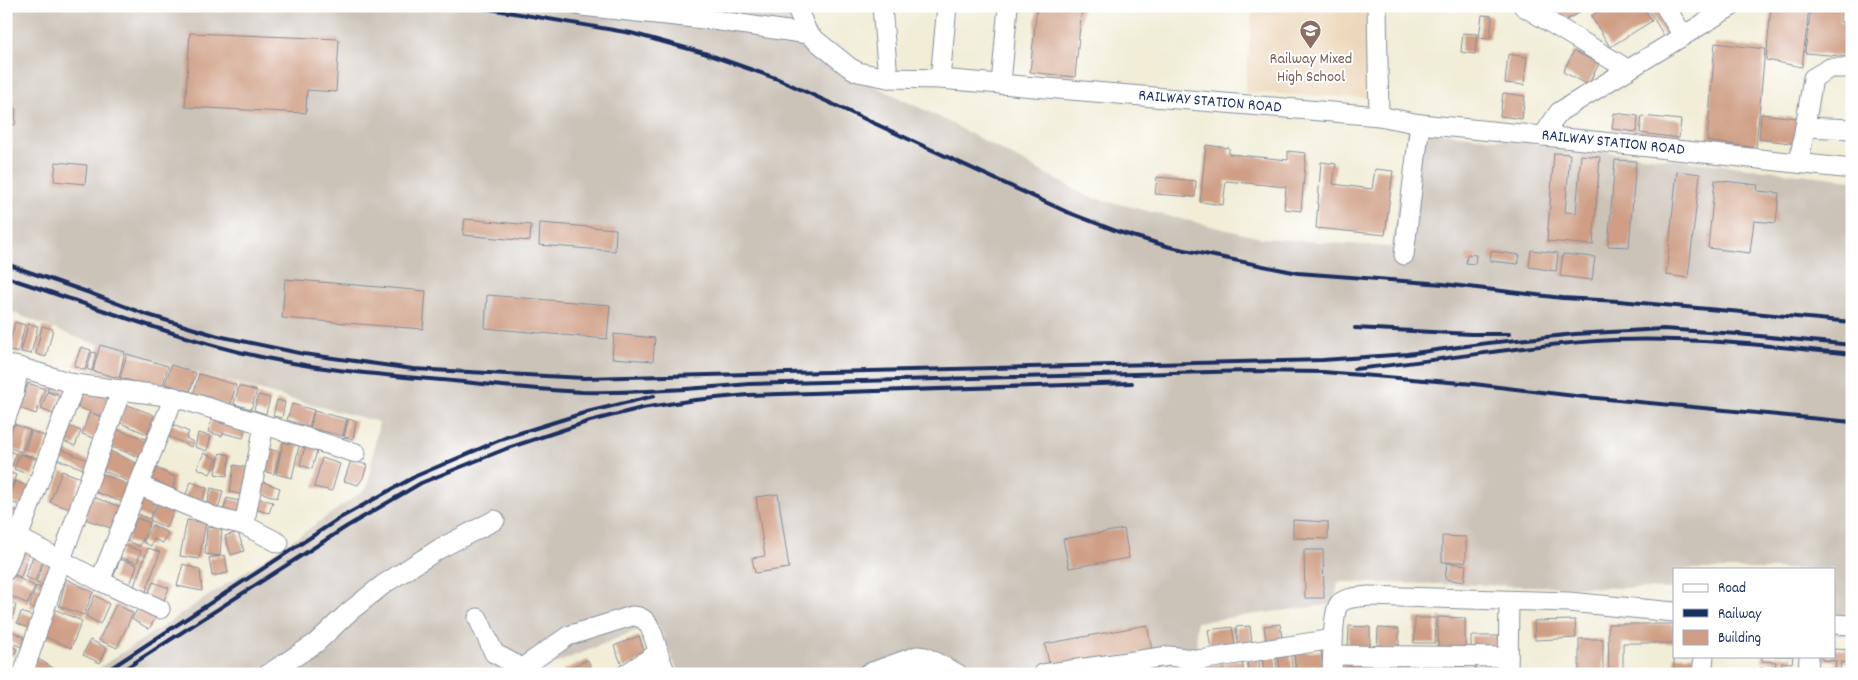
<svg xmlns="http://www.w3.org/2000/svg" width="1858" height="680" font-family="Dekko,sans-serif">
<style>
.built{fill:#ecd7ba}
.industrial{fill:#cbc2b8}
.building{fill:#cf9e84}
.lines{fill:none;stroke-linecap:round;stroke-linejoin:round}
.minor-casing{stroke:#868e9a;stroke-width:21}
.minor{stroke:#fff;stroke-width:19}
.rail{stroke:#1b2f5e;stroke-width:4}
.labels{text-anchor:middle;dominant-baseline:central;stroke-width:4;stroke-linejoin:round;paint-order:stroke}
.education-label{font-size:16px;fill:#785e54;stroke:#fff}
.street-label{font-size:16px;fill:#1b2f5e;stroke:#fff}
</style>
<rect width="100%" height="100%" fill="#fff"/>
<filter id="ink" filterUnits="userSpaceOnUse"><feTurbulence type="fractalNoise" baseFrequency=".02" numOctaves="2"/><feDisplacementMap in="SourceGraphic" scale="10" xChannelSelector="R" yChannelSelector="G"/><feConvolveMatrix kernelMatrix="1 2 1 2 8 2 1 2 1" color-interpolation-filters="sRGB"/></filter>
<filter id="wash" filterUnits="userSpaceOnUse"><feTurbulence type="fractalNoise" baseFrequency=".0096" numOctaves="4" result="noise"/><feDisplacementMap in="SourceGraphic" scale="20" xChannelSelector="R" yChannelSelector="G"/><feGaussianBlur stdDeviation="1.12" result="paint"/><feColorMatrix in="noise" values="0 0 0 0 0 0 0 0 0 0 0 0 0 0 0 0 0 1.4 0 .05"/><feComposite in="paint" operator="in"/></filter>
<g filter="url(#wash)">
<rect width="100%" height="100%" fill="#f1edd7"/>
<polygon class="built" points="1253,6 1376,6 1368,98 1245,92"/>
<polygon class="industrial" points="6,6 796,6 843,71 943,119 1089,197 1261,238 1392,247 1408,129 1852,180 1852,635 1834,634 1834,569 1674,569 1674,589 1338,582 1334,604 1196,622 1197,652 1038,674 994,674 925,649 853,674 679,674 657,622 530,674 90,674 299,536 367,488 379,422 294,400 83,340 6,310"/>
<g id="blocks">
<g class="building">
<polygon points="1037,6 1082,6 1075,77 1030,72"/>
<polygon points="1549,6 1576,6 1580,12 1556,26 1544,9"/>
<polygon points="1607,6 1643,6 1652,21 1610,47 1591,16"/>
<polygon points="1646,6 1659,6 1678,36 1668,42"/>
<polygon points="1671,6 1690,6 1677,15"/>
<polygon points="1771,6 1809,6 1802,67 1766,60"/>
<polygon points="1811,6 1841,6 1840,22 1852,23 1852,57 1805,53"/>
<polygon points="1482,15 1492,16 1490,39 1479,38"/>
<polygon points="190,33 339,39 336,92 307,90 306,113 185,107"/>
<polygon points="1463,33 1477,34 1475,54 1461,52"/>
<polygon points="1715,43 1765,49 1756,148 1707,141"/>
<polygon points="1574,51 1599,64 1588,85 1563,72"/>
<polygon points="1508,54 1527,57 1524,85 1505,83"/>
<polygon points="1503,93 1525,96 1522,119 1500,116"/>
<polygon points="6,107 16,108 15,125 6,124"/>
<polygon points="1614,113 1638,116 1637,132 1612,129"/>
<polygon points="1761,114 1797,118 1798,144 1759,139"/>
<polygon points="1642,116 1681,120 1679,138 1640,133"/>
<polygon points="1206,145 1229,148 1229,154 1288,160 1288,151 1306,153 1301,211 1284,209 1286,187 1226,181 1223,205 1200,202"/>
<polygon points="1554,153 1570,154 1565,212 1576,213 1581,155 1600,157 1593,245 1547,241"/>
<polygon points="1615,160 1636,161 1629,247 1608,246"/>
<polygon points="56,162 87,165 85,184 54,181"/>
<polygon points="1321,162 1336,164 1333,184 1372,189 1375,169 1393,171 1385,235 1316,228"/>
<polygon points="1677,171 1700,174 1688,278 1666,275"/>
<polygon points="1157,177 1196,181 1195,197 1155,194"/>
<polygon points="1715,180 1758,185 1757,191 1779,193 1776,223 1754,221 1750,253 1708,248"/>
<polygon points="465,219 531,225 530,241 463,235"/>
<polygon points="540,223 616,229 615,251 539,245"/>
<polygon points="1531,250 1558,253 1556,271 1529,267"/>
<polygon points="1491,251 1520,255 1518,264 1490,261"/>
<polygon points="1467,254 1476,255 1475,264 1466,263"/>
<polygon points="1563,254 1595,257 1592,280 1560,276"/>
<polygon points="285,279 426,291 423,329 282,318"/>
<polygon points="487,295 610,305 607,339 485,328"/>
<polygon points="15,322 25,325 18,353 8,350"/>
<polygon points="28,324 38,326 31,354 21,352"/>
<polygon points="42,326 53,329 46,357 36,354"/>
<polygon points="614,334 655,338 653,361 612,358"/>
<polygon points="100,345 125,352 119,378 93,371"/>
<polygon points="81,347 91,350 85,370 74,366"/>
<polygon points="92,352 96,353 92,371 87,369"/>
<polygon points="127,354 168,366 162,389 120,378"/>
<polygon points="171,365 196,373 190,391 165,384"/>
<polygon points="199,374 236,385 230,406 193,395"/>
<polygon points="51,380 65,384 62,395 47,391"/>
<polygon points="28,383 45,389 36,414 19,408"/>
<polygon points="239,386 257,391 251,409 234,404"/>
<polygon points="84,388 112,397 105,417 77,407"/>
<polygon points="47,392 60,397 53,414 41,409"/>
<polygon points="258,395 270,398 266,414 254,410"/>
<polygon points="277,400 285,402 282,418 273,416"/>
<polygon points="125,404 154,415 147,434 118,422"/>
<polygon points="292,404 314,410 309,427 287,420"/>
<polygon points="314,411 347,419 343,436 310,428"/>
<polygon points="89,413 107,419 99,440 82,434"/>
<polygon points="228,417 247,423 243,438 223,433 222,436 208,432 212,418 221,420 220,423 226,424"/>
<polygon points="348,419 356,421 353,439 344,437"/>
<polygon points="167,422 189,432 186,438 193,442 191,447 162,433"/>
<polygon points="14,424 30,430 22,452 6,447"/>
<polygon points="64,424 81,431 75,446 59,439"/>
<polygon points="115,429 146,439 140,457 109,446"/>
<polygon points="31,431 48,437 40,459 24,454"/>
<polygon points="198,433 211,436 207,451 195,447"/>
<polygon points="283,442 299,446 292,478 276,474"/>
<polygon points="306,443 318,447 312,469 300,465"/>
<polygon points="58,448 92,462 89,471 54,458"/>
<polygon points="6,449 16,454 12,466 6,464"/>
<polygon points="269,449 280,452 274,474 263,471"/>
<polygon points="108,450 138,464 130,482 100,469"/>
<polygon points="204,453 217,459 210,474 197,468"/>
<polygon points="220,453 230,455 227,476 215,474"/>
<polygon points="20,454 38,460 32,476 14,469"/>
<polygon points="322,458 340,464 332,491 314,487"/>
<polygon points="351,460 367,465 363,478 358,485 344,481"/>
<polygon points="234,465 254,469 249,496 230,492"/>
<polygon points="152,466 175,477 172,495 145,483"/>
<polygon points="6,471 16,475 11,488 6,486"/>
<polygon points="62,471 81,478 70,509 50,502"/>
<polygon points="100,473 129,485 122,502 93,491"/>
<polygon points="15,481 32,488 24,507 8,501"/>
<polygon points="191,482 207,488 200,507 183,501"/>
<polygon points="263,482 280,488 277,498 260,492"/>
<polygon points="211,488 223,491 218,511 206,508"/>
<polygon points="144,492 159,499 149,519 134,512"/>
<polygon points="778,494 789,568 755,573 752,558 765,556 756,497"/>
<polygon points="90,496 124,508 116,530 82,518"/>
<polygon points="227,498 243,502 238,520 222,516"/>
<polygon points="257,498 273,502 269,513 254,509"/>
<polygon points="160,500 175,508 166,528 150,520"/>
<polygon points="6,506 17,511 12,524 6,521"/>
<polygon points="137,518 150,523 140,546 127,541"/>
<polygon points="187,520 206,523 199,559 180,556"/>
<polygon points="1293,520 1328,522 1328,539 1293,538"/>
<polygon points="152,525 168,533 163,543 154,539 151,546 143,542"/>
<polygon points="207,527 222,529 220,556 205,554"/>
<polygon points="1124,529 1129,558 1069,568 1063,539"/>
<polygon points="238,532 244,551 231,555 225,536"/>
<polygon points="1442,536 1466,537 1466,562 1442,562"/>
<polygon points="123,545 141,551 137,563 119,557"/>
<polygon points="18,548 29,552 21,577 10,573"/>
<polygon points="148,548 160,552 145,594 133,589"/>
<polygon points="1304,550 1323,550 1324,598 1305,598"/>
<polygon points="34,554 44,558 35,581 25,577"/>
<polygon points="225,555 228,573 212,576 209,558"/>
<polygon points="45,558 55,564 47,587 36,583"/>
<polygon points="120,559 137,565 130,585 113,578"/>
<polygon points="1447,563 1466,565 1464,582 1445,579"/>
<polygon points="183,564 200,570 202,591 177,586"/>
<polygon points="12,575 35,586 28,604 6,594 6,588"/>
<polygon points="66,579 93,592 84,615 59,606"/>
<polygon points="153,582 169,588 162,605 146,599"/>
<polygon points="36,586 48,591 42,610 30,607"/>
<polygon points="95,595 109,604 100,624 86,616"/>
<polygon points="6,600 16,605 12,619 6,617"/>
<polygon points="116,604 133,613 117,648 99,640"/>
<polygon points="140,604 158,614 149,629 132,619"/>
<polygon points="54,609 82,621 71,648 43,636"/>
<polygon points="21,612 40,619 35,631 17,623"/>
<polygon points="1438,617 1465,618 1465,651 1438,650"/>
<polygon points="1415,618 1436,618 1435,643 1414,643"/>
<polygon points="1575,620 1576,638 1535,640 1534,621"/>
<polygon points="1280,624 1283,644 1267,647 1264,626"/>
<polygon points="1608,624 1674,624 1674,643 1623,643 1623,674 1609,674"/>
<polygon points="1147,625 1152,650 1050,669 1045,644"/>
<polygon points="1250,626 1253,651 1239,652 1236,627"/>
<polygon points="1349,626 1370,627 1370,647 1348,647"/>
<polygon points="1232,627 1236,651 1212,655 1208,630"/>
<polygon points="1378,628 1399,629 1399,649 1377,649"/>
<polygon points="11,631 24,637 21,647 8,641"/>
<polygon points="639,636 647,659 623,668 614,646"/>
<rect x="1471" y="636" width="28" height="15"/>
<rect x="1579" y="639" width="24" height="35"/>
<polygon points="90,640 107,648 100,663 83,655"/>
<polygon points="6,643 17,649 14,656 6,652"/>
<polygon points="1834,649 1852,650 1852,663 1841,662 1840,670 1852,671 1852,674 1819,674 1819,667 1835,669 1836,661 1822,660 1822,656 1834,656"/>
<polygon points="1290,650 1293,674 1280,674 1278,652"/>
<polygon points="1321,651 1323,674 1296,674 1294,653"/>
<polygon points="1275,653 1278,674 1264,674 1262,654"/>
<rect x="1674" y="656" width="20" height="18"/>
<polygon points="1762,656 1793,656 1792,663 1782,662 1781,671 1793,672 1793,674 1759,674 1760,668 1775,669 1776,662 1762,661"/>
<polygon points="35,657 63,674 33,674"/>
<polygon points="1259,659 1260,674 1249,674 1247,660"/>
<polygon points="588,660 594,674 565,674 563,670"/>
<polygon points="1242,660 1244,674 1225,674 1224,663"/>
<polygon points="1343,662 1363,663 1363,674 1342,674"/>
<rect x="1387" y="663" width="17" height="11"/>
<polygon points="1406,663 1427,663 1427,674 1405,674"/>
<polygon points="1221,664 1223,674 1202,674 1201,666"/>
<rect x="1364" y="664" width="22" height="10"/>
<polygon points="1454,664 1475,665 1475,674 1454,674"/>
<polygon points="1175,665 1176,674 1154,674 1153,669"/>
<polygon points="1431,665 1453,666 1452,674 1431,674"/>
<rect x="1476" y="665" width="22" height="9"/>
</g>
</g>
</g>
<g filter="url(#ink)">
<use href="#blocks" fill-opacity="0" stroke="#868e9a" stroke-width="1"/>
<g class="lines">
<defs>
<g id="minor">
<polyline points="581,6 713,20 808,34 849,67 858,72 888,78 940,79 1379,116 1420,124 1584,140 1852,169"/>
<polyline points="796,6 808,34"/>
<polyline points="882,6 888,78"/>
<polyline points="1377,6 1379,116"/>
<polyline points="1523,6 1627,69"/>
<polyline points="1665,6 1683,36"/>
<polyline points="940,79 947,6"/>
<polyline points="1001,84 1008,6"/>
<polyline points="1805,127 1852,129"/>
<polyline points="1543,136 1559,112 1732,6"/>
<polyline points="1799,163 1813,78 1830,68 1852,68"/>
<polyline points="1404,255 1420,124"/>
<polyline points="6,365 19,367 75,384 174,397 100,581"/>
<polyline points="174,397 356,453"/>
<polyline points="6,418 13,399 19,367"/>
<polyline points="138,485 217,518 244,525 279,543"/>
<polyline points="244,525 264,426"/>
<polyline points="6,531 100,581 160,609"/>
<polyline points="6,570 75,384"/>
<path d="M478 618 494 653 522 668 568 636 632 616C651 616 653 636 658 651 660 659 663 666 666 674"/>
<polyline points="1834,624 1852,625"/>
<polyline points="1333,655 1508,657"/>
<polyline points="23,674 61,560 121,391"/>
<polyline points="268,674 316,643 350,611 384,584 439,549 495,520"/>
<polyline points="626,674 658,653"/>
<polyline points="867,674 917,656 925,657 958,674"/>
<polyline points="1043,674 1169,656 1200,660 1333,639"/>
<path d="M1332 674C1333 661 1332 613 1339 604 1345 597 1361 597 1369 596L1569 602 1674 612"/>
<polyline points="1508,674 1509,601"/>
<polyline points="1702,674 1704,656"/>
<polyline points="1808,674 1809,656"/>
</g>
</defs>
<use href="#minor" class="minor-casing"/>
<use href="#minor" class="minor"/>
<g class="rail">
<polyline points="472,6 631,33 704,53 778,79 1067,212 1119,232 1170,247 1298,273 1443,284 1562,298 1619,301 1852,322"/>
<polyline points="6,264 90,293 145,314 218,336 304,354 413,369 584,378 1323,360 1407,354 1488,343 1575,334 1663,329 1738,334 1852,345"/>
<path d="M6 277C77 301 147 327 220 347 292 367 367 374 441 380 488 384 535 390 582 392 638 393 694 389 749 384L1249 371 1323 372 1474 384 1575 396 1852 422"/>
<polyline points="1355,328 1471,334 1509,334"/>
<path d="M1354 369C1441 361 1527 344 1614 340 1693 337 1773 346 1852 354"/>
<polyline points="102,674 340,518 416,476 507,437 587,412 654,396"/>
<polyline points="117,674 346,527 421,483 508,448 590,421 642,408 695,400 748,395 1132,383"/>
</g>
</g>
</g>
<defs>
<symbol id="school-pin" viewBox="-11 -11 22 30"><path d="M0 17L-7.5 6A9.5 9.5 0 1 1 7.5 6Z" fill="#8d6e63" stroke="#fff"/><path d="M0-5L7-2L0 1L-7-2ZM-4 1L0 2.5L4 1V4Q0 6-4 4Z" fill="#fff"/></symbol>
</defs>
<g fill-rule="evenodd">
<use href="#school-pin" x="1298" y="18" width="25" height="34"/>
</g>
<g class="labels">
<g class="education-label">
<text x="1311" y="59">Railway Mixed<tspan x="1311" dy="18">High School</tspan></text>
</g>
<g class="street-label">
<text transform="translate(1210 102) rotate(5)">RAILWAY STATION ROAD</text>
<text transform="translate(1613 143) rotate(6)">RAILWAY STATION ROAD</text>
</g>
</g>
<rect width="1858" height="680" fill="none" stroke="#fff" stroke-width="25"/>
<rect x="1673" y="568" width="162" height="90" fill="#ffffff" stroke="#a4acbf"/>
<rect x="1683" y="584" width="25" height="8" fill="#ffffff" stroke="#a4acbf"/>
<text x="1718" y="592" font-size="15" fill="#1b2f5e">Road</text>
<rect x="1683" y="609" width="25" height="8" fill="#1b2f5e" stroke="#a4acbf"/>
<text x="1718" y="618" font-size="15" fill="#1b2f5e">Railway</text>
<rect x="1683" y="630" width="25" height="15" fill="#cf9e84" stroke="#a4acbf"/>
<text x="1718" y="642" font-size="15" fill="#1b2f5e">Building</text>
</svg>
